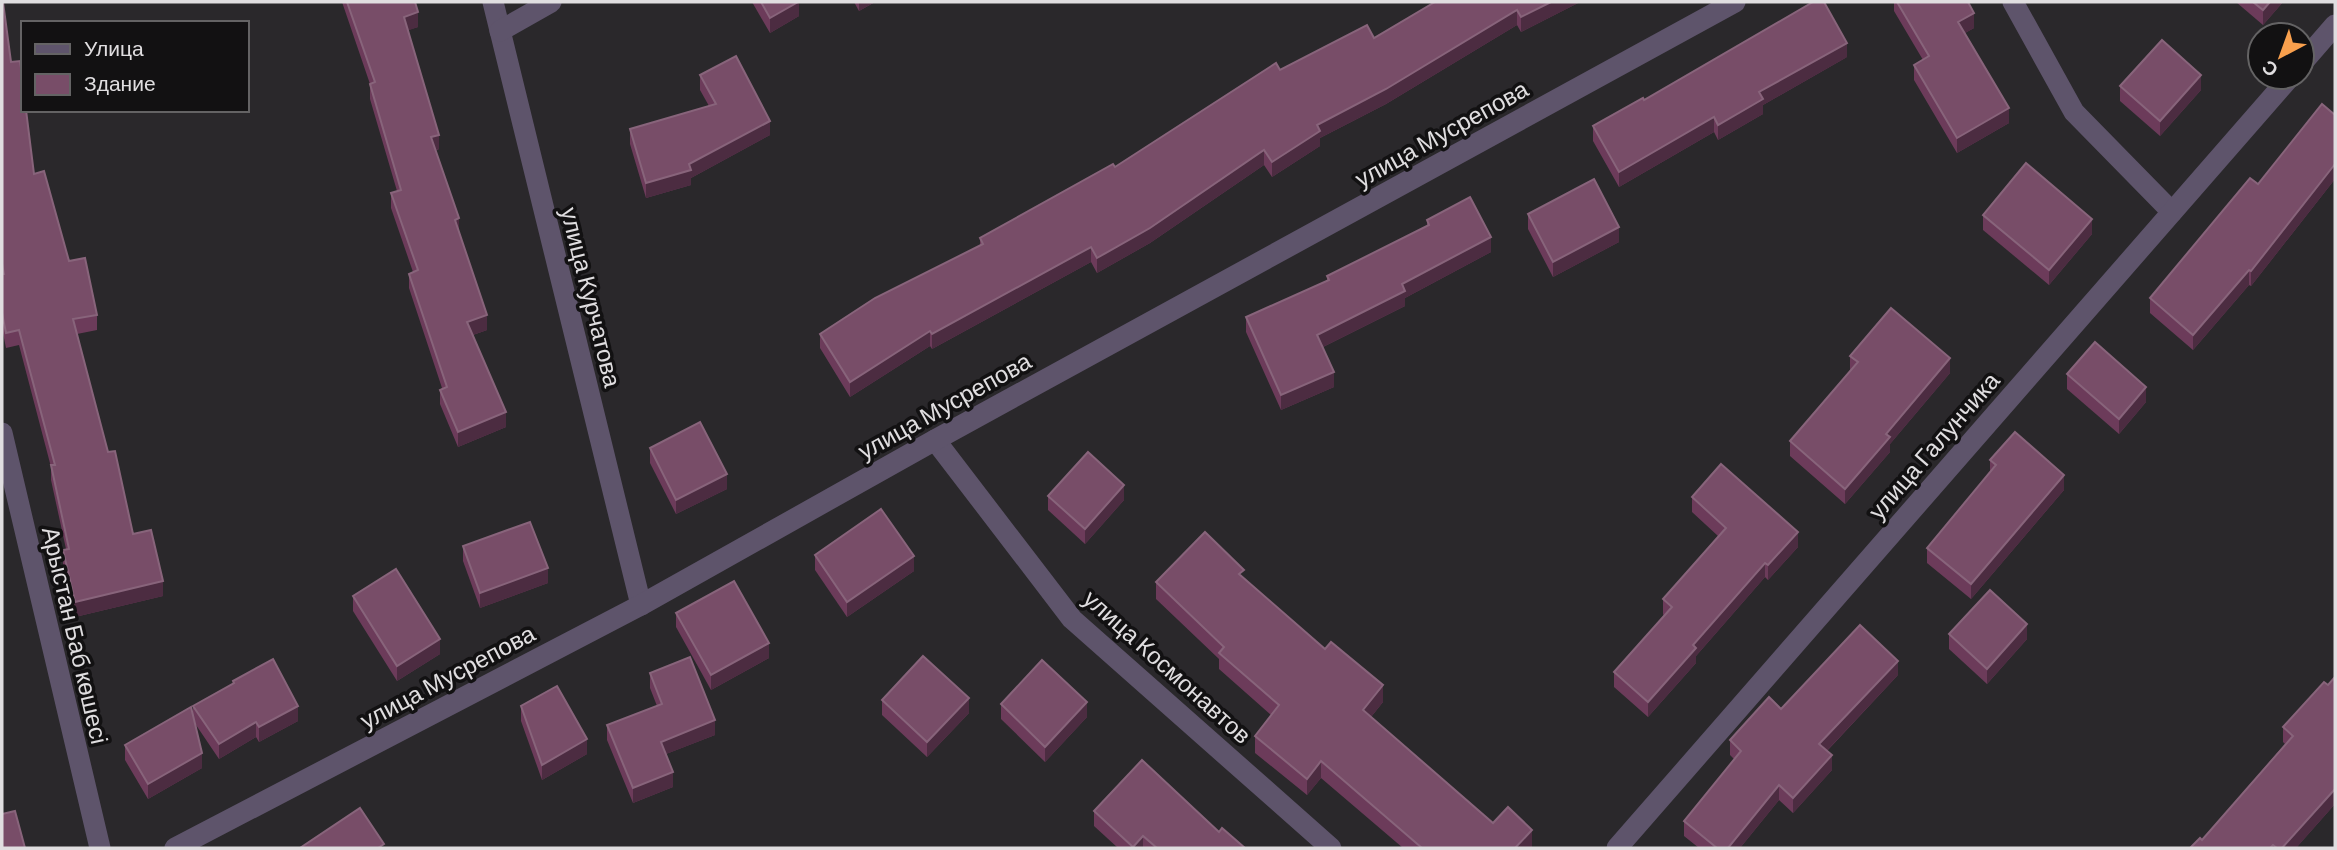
<svg xmlns="http://www.w3.org/2000/svg" width="2337" height="850" font-family="Barlow,sans-serif">
<style>
.lines{fill:none;stroke-linecap:round;stroke-linejoin:round}
.minor{stroke:#5e546b;stroke-width:21}
.wall{fill:#6c3b5a}
.shaded-wall{fill:#4c2c41}
.building{fill:#784d68;stroke:#88647b;stroke-width:2}
.labels{text-anchor:middle;dominant-baseline:central;stroke-width:7;stroke-linejoin:round;paint-order:stroke}
.street-label{font-size:24px;fill:#e0dee0;stroke:#121112}
</style>
<rect width="100%" height="100%" fill="#2a282b"/>
<g class="lines">
<g class="minor">
<polyline points="493,2 641,605"/>
<polyline points="2013,2 2074,112 2172,212"/>
<polyline points="500,31 551,2"/>
<polyline points="2302,63 2335,25"/>
<polyline points="2,433 100,848"/>
<polyline points="935,440 1072,619 1331,848"/>
<polyline points="175,848 641,605 935,440 1735,2"/>
<polyline points="1617,848 2290,77"/>
</g>
</g>
<g class="wall">
<polygon points="2,2 11,62 34,174 69,261 97,315 97,330 77,334 108,452 133,534 163,596 75,617 63,565 63,550 66,549 51,480 51,467 19,345 6,348 2,328"/>
<polygon points="342,2 415,2 418,27 408,30 439,149 435,151 487,330 473,335 506,427 458,447 440,404 440,390 442,388 409,288 409,274 413,272 391,208 391,193 397,191 370,99 370,84"/>
<polygon points="752,2 799,2 799,16 770,33"/>
<polygon points="854,2 875,2 859,11"/>
<polygon points="1435,2 1580,2 1521,32 1517,25 1386,104 1320,138 1320,146 1272,177 1264,165 1150,243 1097,273 1091,262 932,349 930,346 850,397 820,348 820,334 980,246 980,238 1115,167 1280,70 1374,38"/>
<polygon points="1894,2 1968,2 1974,28 1965,33 2009,123 1957,153 1914,80 1914,65 1923,60 1894,11"/>
<polygon points="2236,2 2283,2 2263,25"/>
<polygon points="1847,57 1763,105 1763,114 1718,140 1714,132 1619,187 1593,141 1593,126 1644,100"/>
<polygon points="700,75 770,135 691,178 691,185 646,198 630,144 630,129 709,106 700,90"/>
<polygon points="2120,86 2201,90 2160,136 2120,101"/>
<polygon points="2335,115 2335,179 2251,286 2249,285 2193,350 2150,313 2150,298 2258,184"/>
<polygon points="1528,214 1619,242 1553,277 1528,229"/>
<polygon points="1983,215 2092,234 2049,285 1983,230"/>
<polygon points="1427,220 1491,252 1405,298 1405,306 1323,347 1334,387 1281,410 1246,332 1246,317 1327,281 1327,276 1427,226"/>
<polygon points="1850,356 1950,373 1890,444 1890,452 1845,504 1790,456 1790,441 1850,371"/>
<polygon points="2067,374 2146,402 2119,434 2067,389"/>
<polygon points="650,448 727,489 676,514 650,463"/>
<polygon points="1990,460 2064,490 1971,599 1927,563 1927,548 1990,472"/>
<polygon points="1048,496 1124,500 1085,544 1048,510"/>
<polygon points="1692,497 1798,547 1768,580 1765,577 1696,656 1696,663 1648,717 1614,687 1614,672 1664,616 1663,614 1663,599 1718,536 1692,512"/>
<polygon points="463,546 548,583 480,608 463,561"/>
<polygon points="815,555 914,571 847,617 815,570"/>
<polygon points="1244,579 1383,702 1371,717 1493,823 1532,846 1531,848 1403,848 1321,778 1307,795 1255,753 1255,736 1271,715 1219,669 1219,659 1156,599 1156,582"/>
<polygon points="353,596 440,654 397,681 353,611"/>
<polygon points="676,613 769,658 711,690 676,627"/>
<polygon points="1949,634 2027,639 1987,684 1949,649"/>
<polygon points="650,673 715,735 666,754 673,787 633,803 607,740 607,725 657,706 650,688"/>
<polygon points="1898,675 1827,751 1832,770 1793,813 1779,800 1740,848 1699,848 1684,836 1684,821 1734,759 1730,755 1730,740 1781,709"/>
<polygon points="2335,677 2335,804 2296,848 2190,848 2202,840 2285,744 2283,742 2283,727 2328,685"/>
<polygon points="233,681 298,721 259,742 256,737 219,759 196,725 202,768 148,799 125,760 125,745 193,714 193,706 233,684"/>
<polygon points="882,700 969,713 927,757 882,715"/>
<polygon points="1001,704 1087,717 1045,762 1001,719"/>
<polygon points="521,706 587,754 542,780 521,721"/>
<polygon points="1094,811 1219,832 1245,848 1118,848 1094,826"/>
</g>
<g class="shaded-wall">
<polygon points="798,2 799,2 799,16 770,33 770,18"/>
<polygon points="859,2 875,2 859,11"/>
<polygon points="1551,2 1580,2 1521,32 1521,17"/>
<polygon points="2270,2 2283,2 2263,25 2263,10"/>
<polygon points="1517,10 1517,25 1386,104 1320,138 1320,146 1272,177 1272,162 1317,125"/>
<polygon points="418,12 418,27 404,32 404,17"/>
<polygon points="1974,13 1974,28 1958,37 1958,22"/>
<polygon points="1847,43 1847,57 1763,105 1763,114 1718,140 1718,125 1759,92"/>
<polygon points="2201,75 2201,90 2160,136 2160,121"/>
<polygon points="2009,108 2009,123 1957,153 1957,138"/>
<polygon points="1714,117 1714,132 1619,187 1619,172"/>
<polygon points="770,121 770,135 691,178 691,185 646,198 646,183 689,164"/>
<polygon points="439,135 439,149 431,152 431,137"/>
<polygon points="1264,150 1264,165 1150,243 1097,273 1097,258"/>
<polygon points="2335,164 2335,179 2251,286 2251,271"/>
<polygon points="459,218 459,233 455,220"/>
<polygon points="2092,219 2092,234 2049,285 2049,270"/>
<polygon points="1619,227 1619,242 1553,277 1553,262"/>
<polygon points="1491,237 1491,252 1405,298 1405,306 1317,350 1317,335 1402,284"/>
<polygon points="1091,247 1091,262 932,349 932,334"/>
<polygon points="2249,270 2249,285 2193,350 2193,335"/>
<polygon points="487,315 487,330 467,337 467,322"/>
<polygon points="930,331 930,346 850,397 850,382"/>
<polygon points="1950,358 1950,373 1890,444 1890,452 1845,504 1845,489 1886,434"/>
<polygon points="1334,372 1334,387 1281,410 1281,395"/>
<polygon points="2146,387 2146,402 2119,434 2119,419"/>
<polygon points="506,412 506,427 458,447 458,432"/>
<polygon points="727,474 727,489 676,514 676,500"/>
<polygon points="2064,475 2064,490 1971,599 1971,584"/>
<polygon points="1124,485 1124,500 1085,544 1085,529"/>
<polygon points="1798,532 1798,547 1768,580 1768,565"/>
<polygon points="914,556 914,571 847,617 847,602"/>
<polygon points="1765,563 1765,577 1696,656 1696,663 1648,717 1648,702 1693,645"/>
<polygon points="548,568 548,583 480,608 480,593"/>
<polygon points="163,581 163,596 75,617 75,602"/>
<polygon points="2027,624 2027,639 1987,684 1987,669"/>
<polygon points="440,639 440,654 397,681 397,666"/>
<polygon points="769,643 769,658 711,690 711,675"/>
<polygon points="1898,661 1898,675 1819,759 1819,744"/>
<polygon points="1383,685 1383,702 1363,727 1363,710"/>
<polygon points="969,698 969,713 927,757 927,742"/>
<polygon points="1087,702 1087,717 1045,762 1045,747"/>
<polygon points="298,706 298,721 259,742 259,727"/>
<polygon points="715,720 715,735 661,756 661,742"/>
<polygon points="256,722 256,737 219,759 219,744"/>
<polygon points="587,739 587,754 542,780 542,765"/>
<polygon points="202,753 202,768 148,799 148,784"/>
<polygon points="1832,755 1832,770 1793,813 1793,798"/>
<polygon points="1321,761 1321,778 1307,795 1307,779"/>
<polygon points="673,772 673,787 633,803 633,788"/>
<polygon points="1779,785 1779,800 1740,848 1728,848"/>
<polygon points="2335,789 2335,804 2296,848 2282,848"/>
<polygon points="1532,830 1532,846 1531,848 1515,848"/>
<polygon points="1143,836 1143,848 1133,848 1133,847"/>
</g>
<g class="building">
<polygon points="2,2 3,2 11,62 20,61 23,82 23,110 26,110 34,174 44,171 69,261 85,258 97,315 73,319 108,452 115,451 133,534 151,530 163,581 75,602 63,550 69,549 51,465 55,465 19,330 6,333 2,313 2,274 4,274 2,264"/>
<polygon points="347,2 415,2 418,12 404,17 439,135 431,137 459,218 455,220 487,315 467,322 506,412 458,432 440,390 447,387 409,274 418,270 391,193 401,190 370,84 375,82"/>
<polygon points="761,2 798,2 770,18"/>
<polygon points="1435,2 1551,2 1521,17 1517,10 1386,89 1317,125 1320,131 1272,162 1264,150 1150,228 1097,258 1091,247 932,334 930,331 850,382 820,334 875,298 983,244 980,238 1113,164 1115,167 1276,63 1280,70 1367,25 1374,38"/>
<polygon points="1813,2 1824,2 1847,43 1759,92 1763,99 1718,125 1714,117 1619,172 1593,126 1643,98 1644,100"/>
<polygon points="1897,2 1968,2 1974,13 1958,22 2009,108 1957,138 1914,65 1929,56"/>
<polygon points="2253,2 2270,2 2263,10"/>
<polygon points="2162,40 2201,75 2160,121 2120,86"/>
<polygon points="736,56 770,121 689,164 691,170 646,183 630,129 716,104 700,75"/>
<polygon points="2322,104 2335,115 2335,164 2251,271 2249,270 2193,335 2150,298 2250,178 2258,184"/>
<polygon points="2026,163 2092,219 2049,270 1983,215"/>
<polygon points="1594,179 1619,227 1553,262 1528,214"/>
<polygon points="1470,197 1491,237 1402,284 1405,291 1317,335 1334,372 1281,395 1246,317 1329,280 1327,276 1429,225 1427,220"/>
<polygon points="1891,308 1950,358 1886,434 1890,437 1845,489 1790,441 1858,362 1850,356"/>
<polygon points="2095,342 2146,387 2119,419 2067,374"/>
<polygon points="700,422 727,474 676,500 650,448"/>
<polygon points="2015,432 2064,475 1971,584 1927,548 1996,465 1990,460"/>
<polygon points="1088,452 1124,485 1085,529 1048,496"/>
<polygon points="1721,464 1798,532 1768,565 1765,563 1693,645 1696,648 1648,702 1614,672 1672,607 1663,599 1726,528 1692,497"/>
<polygon points="881,509 914,556 847,602 815,555"/>
<polygon points="530,522 548,568 480,593 463,546"/>
<polygon points="1205,532 1244,570 1239,574 1325,649 1331,642 1383,685 1363,710 1493,823 1508,807 1532,830 1515,848 1422,848 1321,761 1307,779 1255,736 1279,705 1219,653 1224,647 1156,582"/>
<polygon points="396,569 440,639 397,666 353,596"/>
<polygon points="734,581 769,643 711,675 676,613"/>
<polygon points="1990,590 2027,624 1987,669 1949,634"/>
<polygon points="1860,625 1898,661 1819,744 1832,755 1793,798 1779,785 1728,848 1717,848 1684,821 1741,751 1730,740 1769,697 1781,709"/>
<polygon points="923,656 969,698 927,742 882,700"/>
<polygon points="690,657 715,720 661,742 673,772 633,788 607,725 662,704 650,673"/>
<polygon points="273,659 298,706 259,727 256,722 219,744 193,706 234,683 233,681"/>
<polygon points="1042,660 1087,702 1045,747 1001,704"/>
<polygon points="2335,677 2335,789 2282,848 2277,848 2273,845 2270,848 2190,848 2200,838 2202,840 2293,736 2283,727 2324,682 2328,685"/>
<polygon points="557,686 587,739 542,765 521,706"/>
<polygon points="191,707 202,753 148,784 125,745"/>
<polygon points="1142,760 1219,832 1222,828 1245,848 1157,848 1143,836 1133,847 1094,811"/>
<polygon points="360,808 384,844 378,848 300,848"/>
<polygon points="15,811 25,848 2,848 2,814"/>
</g>
<g class="labels">
<g class="street-label">
<text transform="translate(1441 133) rotate(-29)">улица Мусрепова</text>
<text transform="translate(592 297) rotate(76)">улица Курчатова</text>
<text transform="translate(944 405) rotate(-29)">улица Мусрепова</text>
<text transform="translate(1933 445) rotate(-49)">улица Галунчика</text>
<text transform="translate(76 635) rotate(77)">Арыстан Баб көшесі</text>
<text transform="translate(1168 666) rotate(42)">улица Космонавтов</text>
<text transform="translate(447 676) rotate(-28)">улица Мусрепова</text>
</g>
</g>
<rect width="2337" height="850" fill="none" stroke="#e0dee0" stroke-width="7"/>
<rect x="21" y="21" width="228" height="91" fill="#121112" stroke="#646364" stroke-width="2"/>
<rect x="35" y="44" width="35" height="10" fill="#5e546b" stroke="#646364" stroke-width="2"/>
<text x="84" y="56" font-size="21" fill="#e0dee0">Улица</text>
<rect x="35" y="74" width="35" height="21" fill="#784d68" stroke="#646364" stroke-width="2"/>
<text x="84" y="91" font-size="21" fill="#e0dee0">Здание</text>
<g transform="translate(2281 56) rotate(221)"><circle r="33" fill="#121112" stroke="#646364" stroke-width="2"/>
<path d="M0-5L12 26L0 18L-12 26Z" fill="#f9a04d"/>
<text y="-10" font-size="19" font-weight="bold" text-anchor="middle" fill="#e0dee0">С</text>
</g>
</svg>
